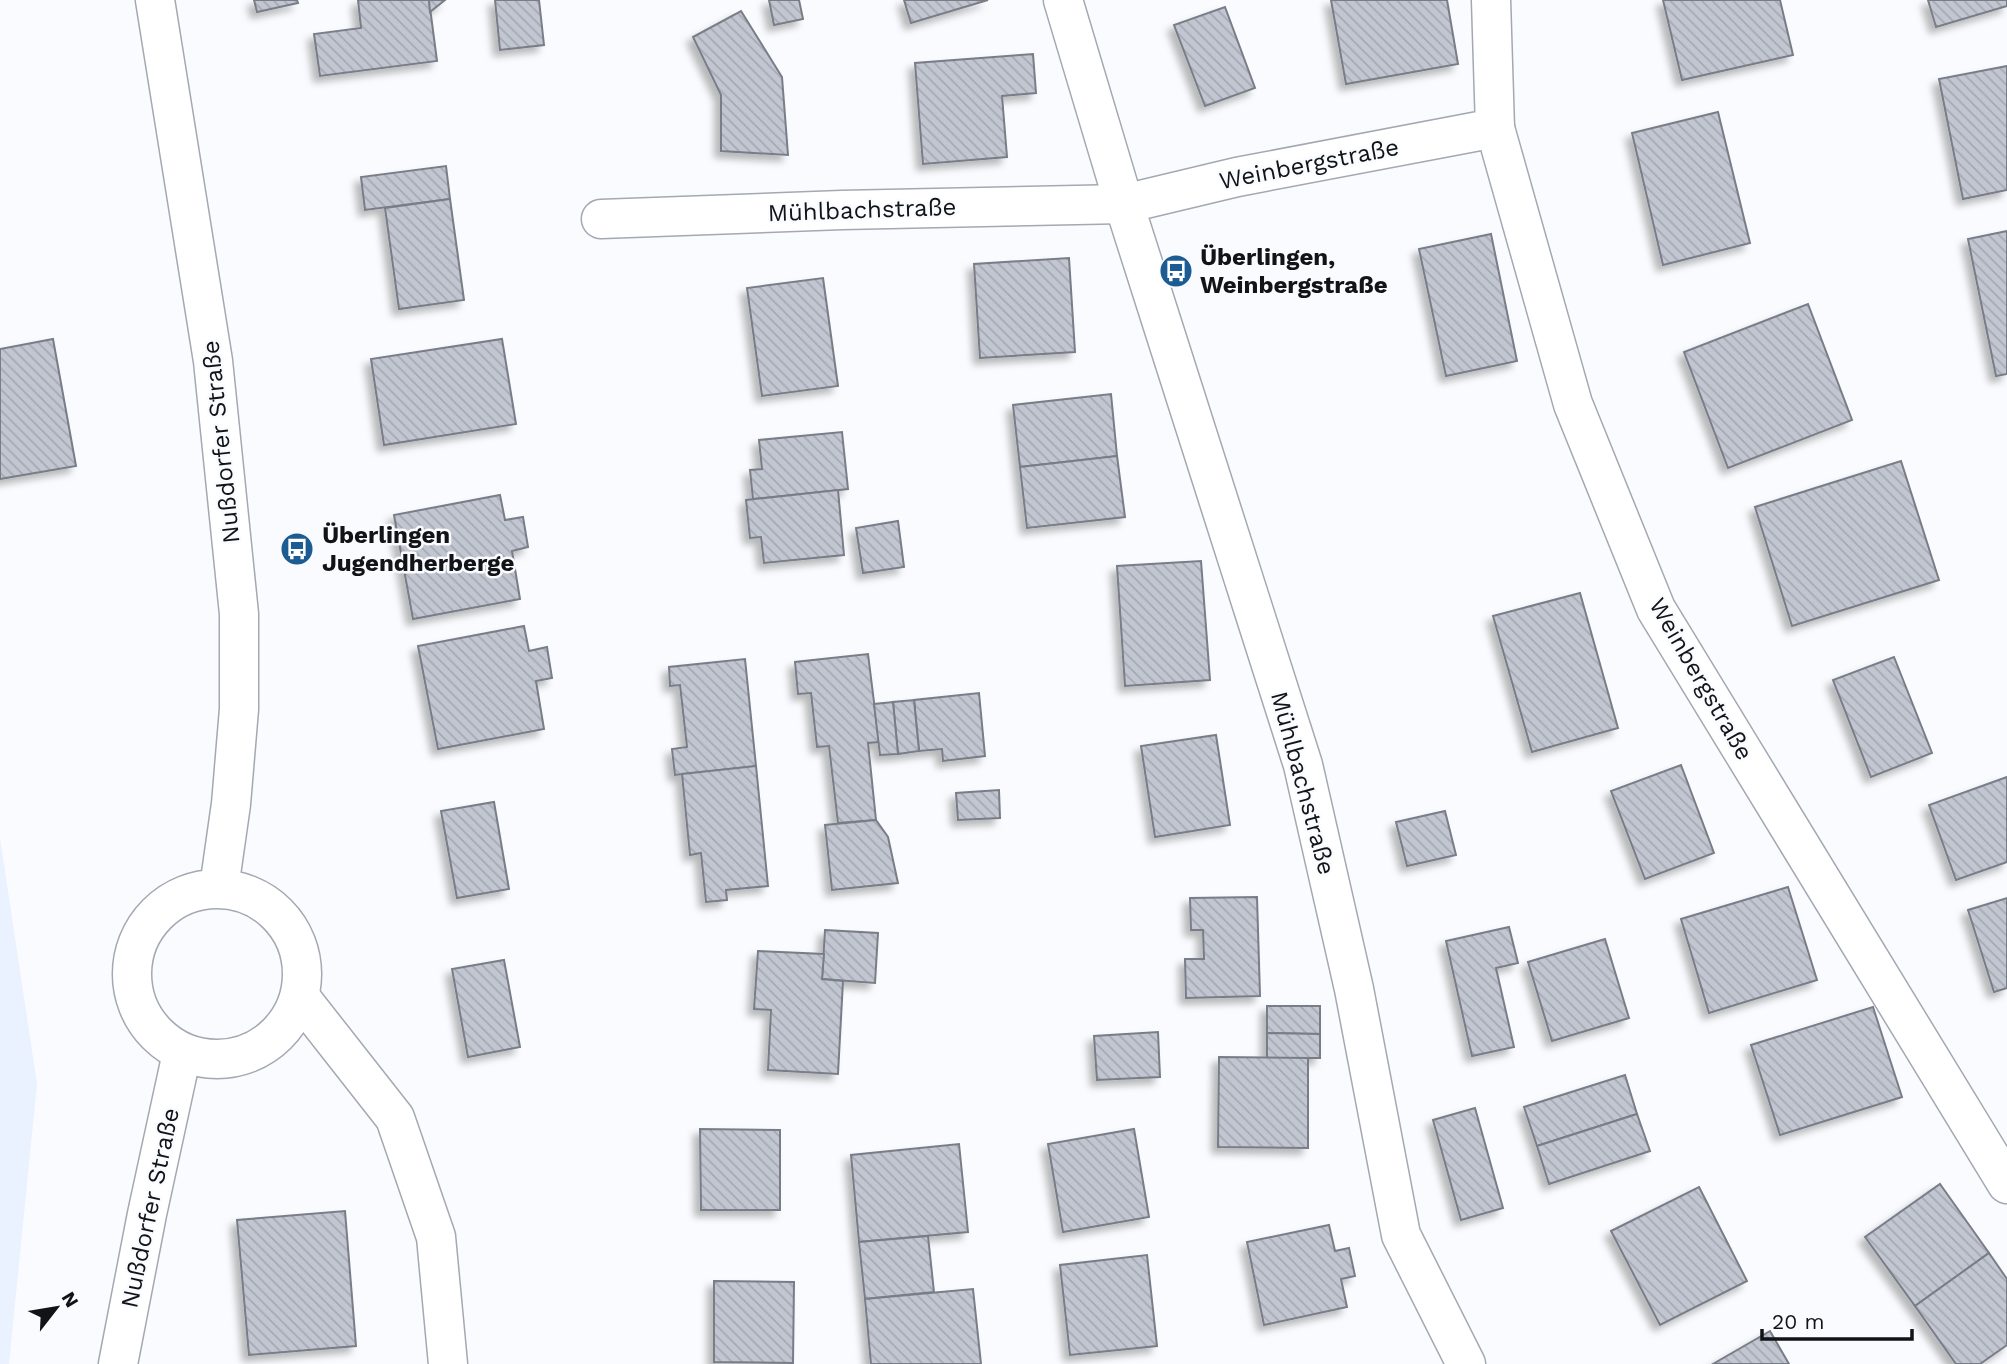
<svg xmlns="http://www.w3.org/2000/svg" width="2007" height="1364" font-family="'Work Sans',sans-serif">
<style>
.built{fill:#eaf1ff}
.building{fill:url(#building-back-hatch);stroke:#797d87;stroke-width:2;filter:url(#shadow)}
.lines{fill:none;stroke-linecap:round;stroke-linejoin:round}
.minor-casing{stroke:#a3a8b2;stroke-width:41}
.minor{stroke:#fff;stroke-width:38}
.labels{text-anchor:middle;dominant-baseline:central;stroke-width:5;stroke-linejoin:round;paint-order:stroke}
.street-label{font-size:24px;fill:#111317;stroke:#fafbfe}
.poi-label{font-size:24px;font-weight:bold;fill:#111317;stroke:#fafbfe;text-anchor:start}
</style>
<defs>
<pattern id="building-back-hatch" width="6" height="6" patternUnits="userSpaceOnUse" patternTransform="scale(1.75)"><rect width="6" height="6" fill="#c1c6d1"/><path d="M-1 5l2 2M0 0l6 6M5-1l2 2" fill="none" stroke="#a5a9b3"/></pattern>
<filter id="shadow"><feDropShadow dx="-6" dy="6" stdDeviation="3.5" flood-color="#0004"/></filter>
</defs>
<rect width="100%" height="100%" fill="#fafbfe"/>
<polygon class="built" points="0,838 37,1084 9,1364 0,1364"/>
<g class="building">
<polygon points="254,0 297,0 298,3 257,12"/>
<polygon points="358,0 429,0 437,61 320,76 314,34 361,28"/>
<polygon points="429,0 445,0 430,12"/>
<polygon points="495,0 539,0 544,45 500,50"/>
<polygon points="769,0 799,0 803,19 774,25"/>
<polygon points="904,0 988,0 911,23"/>
<polygon points="1331,0 1447,0 1458,64 1346,84"/>
<polygon points="1663,0 1780,0 1793,55 1682,80"/>
<polygon points="1928,0 2007,0 2007,6 1936,27"/>
<polygon points="1225,7 1255,88 1205,106 1174,25"/>
<polygon points="741,11 782,77 788,155 721,151 721,95 693,37"/>
<polygon points="1033,54 1036,93 1002,96 1007,157 923,164 915,63"/>
<polygon points="2007,66 2007,190 1963,199 1939,79"/>
<polygon points="1718,112 1750,243 1663,265 1632,133"/>
<polygon points="446,166 450,199 365,210 361,177"/>
<polygon points="450,199 464,300 399,309 385,208"/>
<polygon points="2007,231 2007,374 1996,376 1968,239"/>
<polygon points="1491,234 1517,361 1446,376 1419,249"/>
<polygon points="1069,258 1075,352 980,358 974,264"/>
<polygon points="823,278 838,386 762,396 747,288"/>
<polygon points="1808,304 1852,420 1728,468 1684,352"/>
<polygon points="53,339 76,466 0,479 0,349"/>
<polygon points="502,339 516,424 384,445 371,359"/>
<polygon points="1111,394 1117,456 1020,467 1013,405"/>
<polygon points="842,432 848,489 753,499 750,470 762,469 759,440"/>
<polygon points="1117,456 1125,517 1027,528 1020,467"/>
<polygon points="1901,461 1939,580 1792,626 1755,507"/>
<polygon points="838,490 844,555 764,563 761,537 750,538 746,500"/>
<polygon points="500,495 505,520 523,517 528,547 512,551 520,599 413,619 394,515"/>
<polygon points="898,521 904,567 863,573 856,528"/>
<polygon points="1201,561 1210,680 1125,686 1117,566"/>
<polygon points="1580,593 1618,728 1532,752 1493,616"/>
<polygon points="524,626 529,651 547,647 552,678 536,681 544,729 438,749 418,646"/>
<polygon points="868,654 879,742 868,743 876,820 838,823 829,746 817,747 811,693 798,694 795,662"/>
<polygon points="1894,657 1932,753 1871,777 1833,680"/>
<polygon points="745,659 756,766 675,775 672,749 687,747 680,685 670,686 669,667"/>
<polygon points="979,693 985,756 943,761 942,749 919,751 914,700"/>
<polygon points="914,700 919,751 898,754 893,702"/>
<polygon points="893,702 898,754 880,755 874,704"/>
<polygon points="1216,735 1230,825 1155,837 1141,746"/>
<polygon points="1681,765 1714,853 1645,879 1611,791"/>
<polygon points="756,766 768,886 726,890 727,900 706,902 701,853 690,855 682,774"/>
<polygon points="2007,777 2007,862 1956,880 1929,805"/>
<polygon points="999,790 1000,818 958,820 956,793"/>
<polygon points="494,802 509,889 457,898 441,811"/>
<polygon points="1445,811 1456,855 1407,866 1396,822"/>
<polygon points="876,820 888,837 898,883 832,890 825,825"/>
<polygon points="1788,887 1817,980 1709,1013 1681,919"/>
<polygon points="1257,897 1260,996 1186,998 1185,959 1204,959 1203,930 1191,930 1190,898"/>
<polygon points="2007,898 2007,988 1994,992 1968,910"/>
<polygon points="1509,927 1518,963 1496,968 1514,1047 1472,1056 1446,941"/>
<polygon points="825,930 878,933 875,983 822,979"/>
<polygon points="1605,939 1629,1018 1552,1041 1528,962"/>
<polygon points="758,951 824,954 822,979 843,981 838,1074 768,1070 771,1010 754,1009"/>
<polygon points="504,960 520,1047 468,1057 452,969"/>
<polygon points="1267,1006 1320,1006 1320,1034 1267,1033"/>
<polygon points="1873,1007 1902,1097 1780,1135 1751,1045"/>
<polygon points="1158,1032 1160,1077 1097,1080 1094,1036"/>
<polygon points="1267,1033 1320,1034 1320,1058 1267,1058"/>
<polygon points="1219,1057 1308,1058 1308,1148 1218,1147"/>
<polygon points="1625,1075 1637,1114 1537,1146 1524,1107"/>
<polygon points="1475,1108 1503,1208 1461,1220 1433,1120"/>
<polygon points="1637,1114 1650,1151 1549,1184 1537,1146"/>
<polygon points="700,1129 780,1130 780,1210 701,1210"/>
<polygon points="1134,1129 1149,1217 1063,1232 1048,1144"/>
<polygon points="959,1144 968,1232 859,1242 851,1155"/>
<polygon points="1940,1184 1989,1253 1915,1306 1865,1237"/>
<polygon points="1699,1187 1747,1281 1660,1325 1611,1231"/>
<polygon points="345,1211 356,1346 249,1355 237,1220"/>
<polygon points="1329,1225 1335,1251 1349,1248 1355,1276 1341,1279 1347,1307 1264,1325 1247,1242"/>
<polygon points="928,1236 934,1292 865,1299 859,1242"/>
<polygon points="1989,1253 2007,1279 2007,1345 1980,1364 1956,1364 1915,1306"/>
<polygon points="1147,1255 1157,1346 1070,1355 1060,1265"/>
<polygon points="714,1281 794,1282 793,1363 714,1362"/>
<polygon points="973,1289 981,1364 871,1364 865,1299"/>
<polygon points="1770,1331 1789,1364 1713,1364"/>
</g>
<g class="lines">
<defs>
<g id="minor">
<polyline points="155,0 213,361 239,614 239,709 231,804 219,888"/>
<polyline points="1063,0 1124,204 1303,765 1354,989 1401,1235 1466,1364"/>
<polyline points="1495,128 1573,404 1656,609 2007,1184"/>
<polyline points="601,219 842,210 1124,204 1237,177 1495,128 1491,0"/>
<circle cx="217" cy="974" r="85"/>
<polyline points="300,997 395,1118 436,1237 448,1364"/>
<polyline points="118,1364 147,1214 182,1053"/>
</g>
</defs>
<use href="#minor" class="minor-casing"/>
<use href="#minor" class="minor"/>
</g>
<defs>
<symbol id="bus-disc" viewBox="-11 -11 22 22"><circle r="9.5" fill="#1d5c92" stroke="#fafbfe"/><path d="M-5-6H5V4H4V6H2V4H-2V6H-4V4H-5ZM-3.5-4V0h7V-4ZM-3.5 1.2v1.5H-2V1.2ZM2 1.2v1.5H3.5V1.2Z" fill="#fff"/></symbol>
</defs>
<g fill-rule="evenodd">
<use href="#bus-disc" x="1157" y="252" width="38" height="38"/>
<use href="#bus-disc" x="278" y="530" width="38" height="38"/>
</g>
<g class="labels">
<g class="street-label">
<text transform="translate(1309 164) rotate(-11)">Weinbergstraße</text>
<text transform="translate(862 210) rotate(-2)">Mühlbachstraße</text>
<text transform="translate(221 442) rotate(-96)">Nußdorfer Straße</text>
<text transform="translate(1701 679) rotate(60)">Weinbergstraße</text>
<text transform="translate(1303 783) rotate(75)">Mühlbachstraße</text>
<text transform="translate(150 1208) rotate(-78)">Nußdorfer Straße</text>
</g>
<g class="poi-label">
<text x="1200" y="257">Überlingen,<tspan x="1200" dy="28">Weinbergstraße</tspan></text>
<text x="322" y="535">Überlingen<tspan x="322" dy="28">Jugendherberge</tspan></text>
</g>
</g>
<g transform="translate(56 1308) rotate(59)" stroke="#fafbfe" stroke-width="5" paint-order="stroke">
<path d="M0-5L12 26L0 18L-12 26Z" fill="#111317"/>
<text y="-10" font-size="19" font-weight="bold" text-anchor="middle" fill="#111317">N</text>
</g>
<path d="M1762 1329v10h150v-10" fill="none" stroke="#111317" stroke-width="3.5"/>
<text x="1772" y="1329" font-size="21" fill="#111317" stroke="#fafbfe" stroke-width="5" paint-order="stroke">20 m</text>
</svg>
